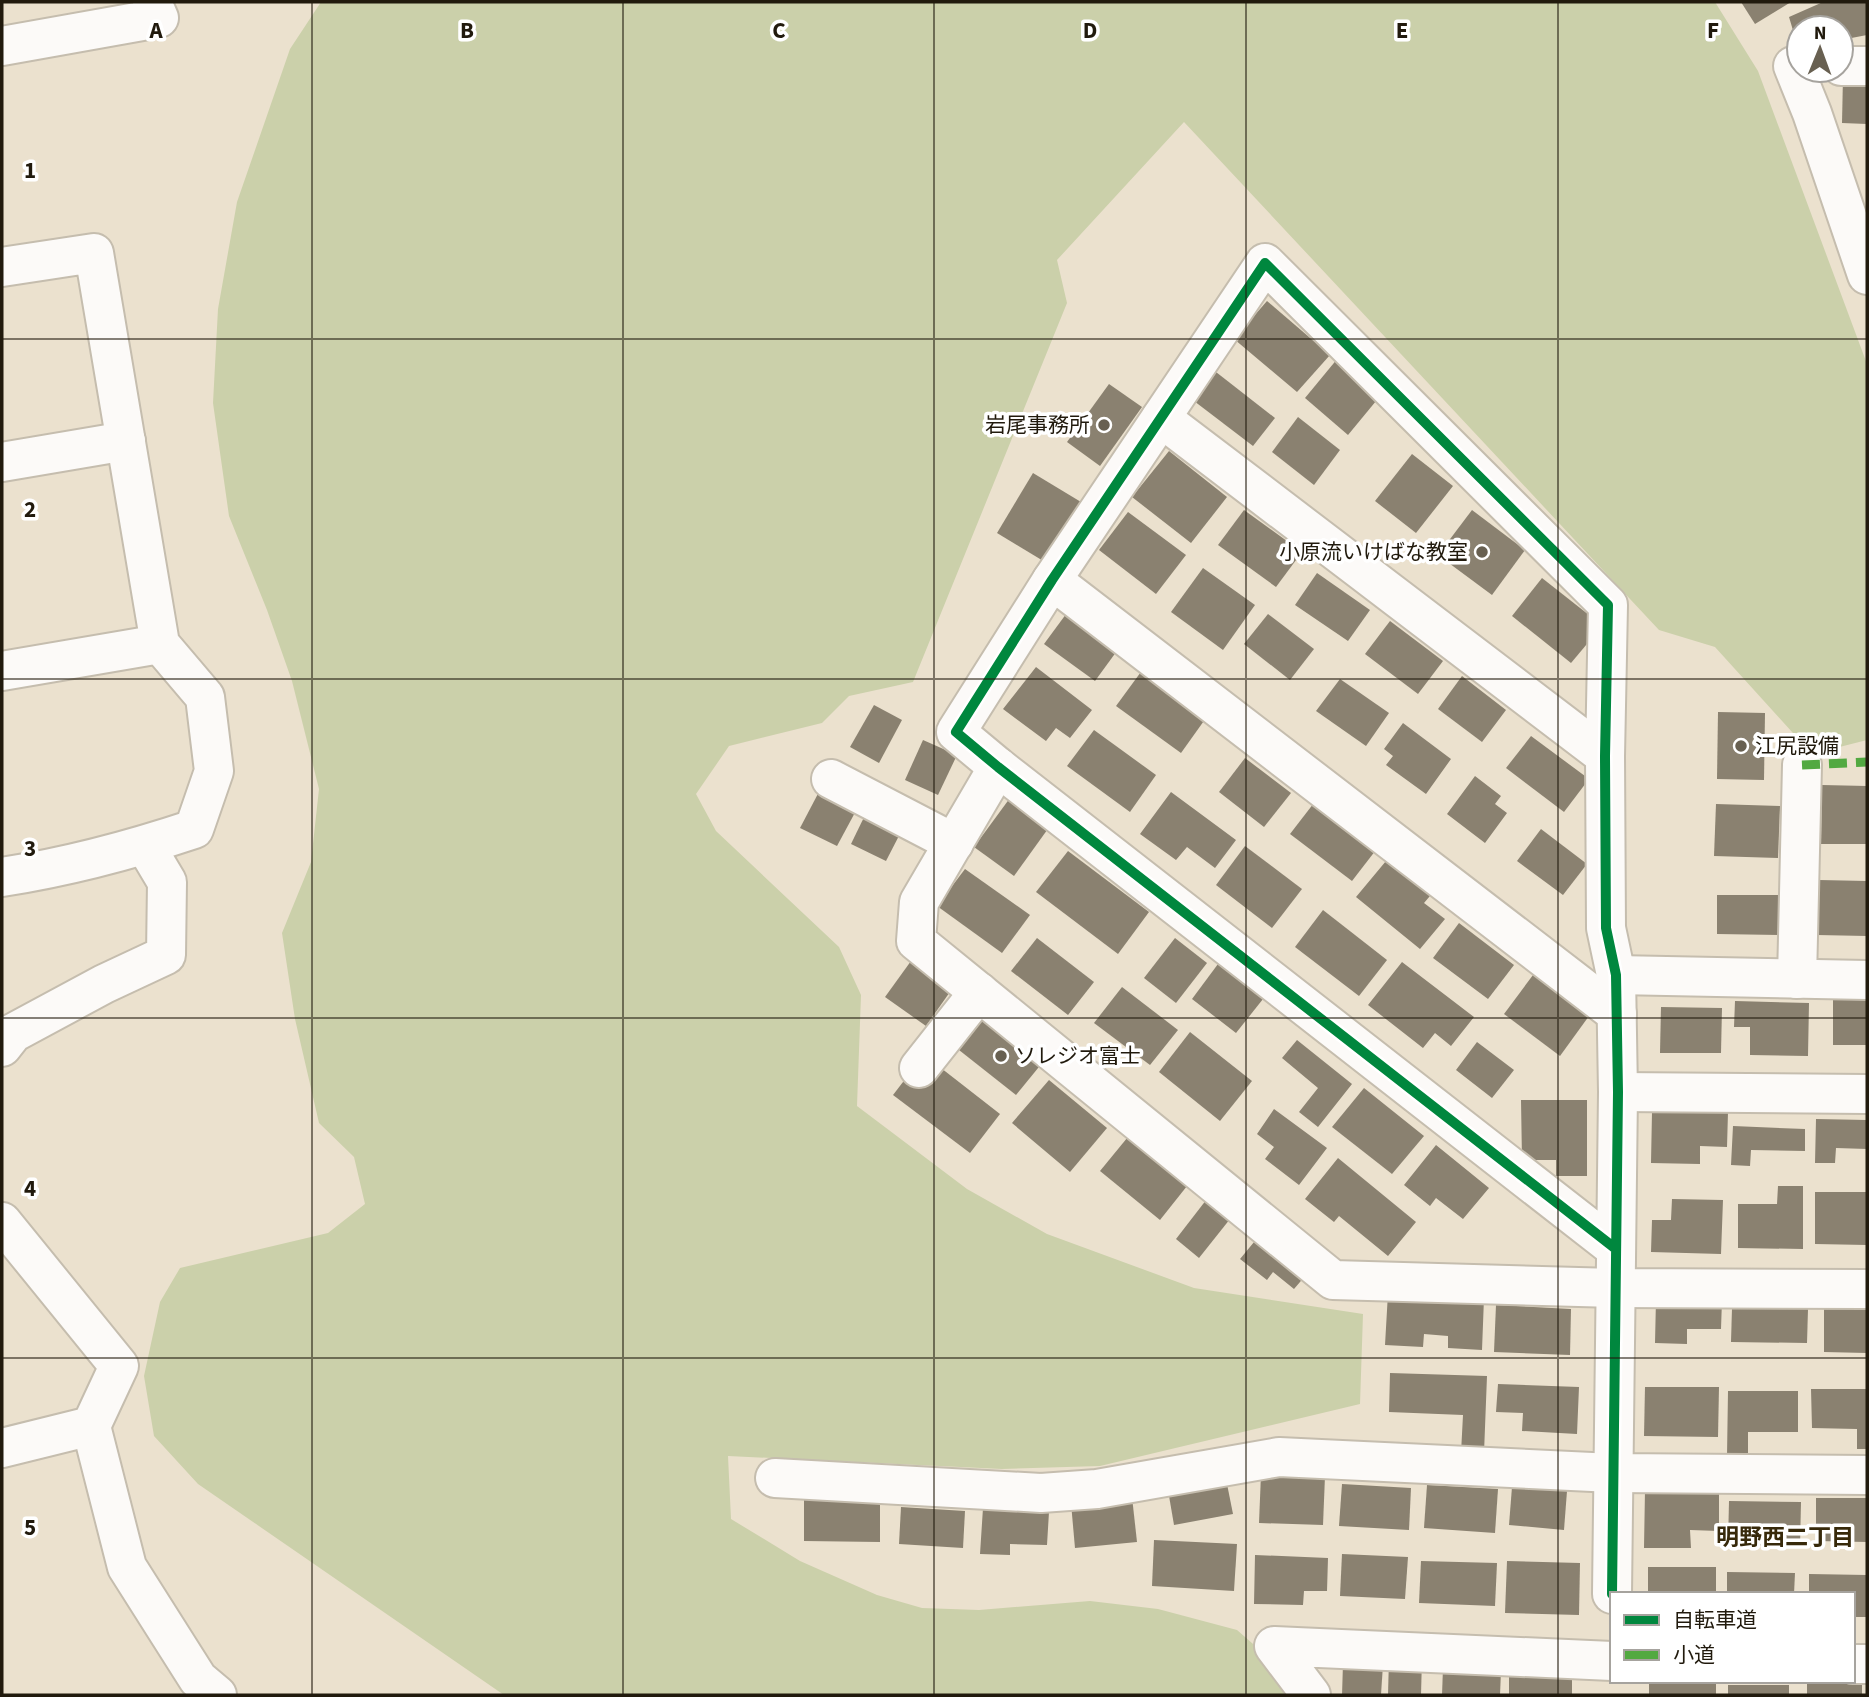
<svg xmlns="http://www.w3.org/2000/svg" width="1869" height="1697" font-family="'Source Sans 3','Noto Sans JP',sans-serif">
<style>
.green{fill:#cbd0aa}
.building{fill:#8a8170}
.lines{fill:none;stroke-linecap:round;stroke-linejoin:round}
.minor-casing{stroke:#c5bdae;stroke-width:42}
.minor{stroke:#fcfaf8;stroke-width:38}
.quiet{stroke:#52a941;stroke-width:9;stroke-dasharray:18 9;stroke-linecap:butt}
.cycleway-casing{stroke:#fff;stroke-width:15}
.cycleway{stroke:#00873e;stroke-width:10}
.grid{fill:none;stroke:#211a0d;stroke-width:2;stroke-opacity:0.55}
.poi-dot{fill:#686051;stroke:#fff;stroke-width:2.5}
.labels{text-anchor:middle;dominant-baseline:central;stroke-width:7;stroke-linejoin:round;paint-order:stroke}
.poi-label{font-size:21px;fill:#211a0d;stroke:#fff;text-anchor:end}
.neighbourhood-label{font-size:23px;font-weight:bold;fill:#37290a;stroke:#fff}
.grid-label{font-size:23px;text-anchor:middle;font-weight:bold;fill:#211a0d;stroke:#fff;stroke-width:7;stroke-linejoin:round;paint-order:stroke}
</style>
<rect width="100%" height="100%" fill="#ebe1ce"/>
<polygon class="green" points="321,2 1715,2 1758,71 1867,364 1867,740 1812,754 1715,647 1659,630 1184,122 1057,260 1067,303 913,682 849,696 822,723 729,746 696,794 716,831 839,947 861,995 857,1106 967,1189 1047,1234 1194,1288 1363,1314 1360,1404 1100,1466 1002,1469 728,1456 731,1519 800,1561 877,1595 922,1608 979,1610 1090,1601 1158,1609 1237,1630 1268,1657 1299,1695 504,1695 198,1484 154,1436 144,1376 160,1302 180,1268 328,1233 365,1204 354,1157 319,1123 295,1019 282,933 311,862 319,789 292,681 267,610 229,516 213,403 218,309 237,202 290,49"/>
<g class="building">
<polygon points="1741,2 1791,2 1755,24"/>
<polygon points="1823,2 1867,2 1867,35 1841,40 1841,28 1799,28 1798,47 1789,17"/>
<polygon points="1843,77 1867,78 1867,124 1842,123"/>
<polygon points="1267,301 1330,355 1297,392 1234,339"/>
<polygon points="1338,358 1381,395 1348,435 1305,398"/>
<polygon points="1216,372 1275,418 1253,446 1194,401"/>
<polygon points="1109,384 1142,407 1100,466 1067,442"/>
<polygon points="1298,417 1340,450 1314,485 1272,452"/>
<polygon points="1169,451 1227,497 1191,543 1132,497"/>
<polygon points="1412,454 1453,486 1416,533 1375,501"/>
<polygon points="1033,473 1081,502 1045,562 997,533"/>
<polygon points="1244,510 1302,552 1276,587 1218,545"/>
<polygon points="1472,510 1525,550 1492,595 1438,555"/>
<polygon points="1128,512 1186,555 1156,594 1099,550"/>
<polygon points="1203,568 1255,605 1223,650 1171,612"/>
<polygon points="1317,573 1370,610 1348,641 1295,605"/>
<polygon points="1542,578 1589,615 1592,638 1571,663 1512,616"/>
<polygon points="1072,606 1122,644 1095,681 1044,644"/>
<polygon points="1268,614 1314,649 1290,680 1244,644"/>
<polygon points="1390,621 1443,661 1418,694 1365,654"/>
<polygon points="1146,665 1211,711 1181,753 1116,706"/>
<polygon points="1036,667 1092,710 1070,738 1056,728 1046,741 1003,709"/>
<polygon points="1462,676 1506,710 1482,742 1438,709"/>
<polygon points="1340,679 1389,713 1366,746 1316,711"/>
<polygon points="874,705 902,720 879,763 850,747"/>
<polygon points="1718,712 1765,713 1764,780 1717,779"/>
<polygon points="1403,723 1451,759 1426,794 1386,765 1393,756 1384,749"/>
<polygon points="1094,730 1156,775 1130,812 1067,766"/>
<polygon points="1531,736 1589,779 1564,812 1506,768"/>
<polygon points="923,740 957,755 938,795 905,780"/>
<polygon points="1245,758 1291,793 1264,827 1219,792"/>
<polygon points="1475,776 1501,796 1495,804 1507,813 1485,843 1447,814"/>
<polygon points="1822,785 1867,786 1867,844 1821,844"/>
<polygon points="821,788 858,807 837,846 800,828"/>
<polygon points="1171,792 1236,840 1215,868 1187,847 1176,860 1140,834"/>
<polygon points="1010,798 1050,826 1014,876 974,847"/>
<polygon points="1317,799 1379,846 1352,881 1290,834"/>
<polygon points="1716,804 1780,806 1778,858 1714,856"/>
<polygon points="868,809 903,828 886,861 851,844"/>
<polygon points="1541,829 1587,864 1563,895 1517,861"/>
<polygon points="1245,846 1302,889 1272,928 1216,885"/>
<polygon points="1068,851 1149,912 1118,954 1036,892"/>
<polygon points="1391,855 1435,890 1424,903 1445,919 1420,949 1356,897"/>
<polygon points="965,869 1030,915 1002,953 937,906"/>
<polygon points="1819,880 1867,881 1867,936 1817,935"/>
<polygon points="1717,895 1779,895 1779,935 1717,934"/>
<polygon points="1323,910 1387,960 1359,996 1295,947"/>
<polygon points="1459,923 1514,965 1488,999 1433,958"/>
<polygon points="1037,938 1094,982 1068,1015 1011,971"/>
<polygon points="1175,938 1207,963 1176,1003 1144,978"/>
<polygon points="911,961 952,989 926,1026 885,997"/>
<polygon points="1402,962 1474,1017 1451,1046 1435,1033 1423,1048 1368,1005"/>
<polygon points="1218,964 1263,999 1236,1033 1192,999"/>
<polygon points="1533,975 1589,1016 1560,1056 1504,1014"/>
<polygon points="1122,987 1178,1030 1150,1065 1094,1023"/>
<rect x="1833" y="996" width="34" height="49"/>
<polygon points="1735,1001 1809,1003 1808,1056 1750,1055 1750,1027 1734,1027"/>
<polygon points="1661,1007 1722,1008 1721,1053 1660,1053"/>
<polygon points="985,1016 1043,1062 1016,1095 959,1050"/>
<polygon points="1190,1032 1252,1081 1220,1121 1159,1072"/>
<polygon points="1297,1040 1352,1084 1318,1127 1299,1112 1318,1088 1282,1058"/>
<polygon points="1477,1042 1514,1070 1492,1098 1456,1070"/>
<polygon points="932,1061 1000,1114 970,1153 893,1095 913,1069"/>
<polygon points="1049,1080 1107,1128 1070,1172 1012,1123"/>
<polygon points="1364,1088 1424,1136 1392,1174 1332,1127"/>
<polygon points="1521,1100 1587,1100 1587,1176 1556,1176 1556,1160 1522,1160"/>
<polygon points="1274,1109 1327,1148 1299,1185 1265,1159 1274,1147 1257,1134"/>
<polygon points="1652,1112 1728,1112 1727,1147 1700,1146 1700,1164 1651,1163"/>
<polygon points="1816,1119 1867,1120 1867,1149 1836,1148 1835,1163 1815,1163"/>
<polygon points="1733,1126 1805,1129 1805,1151 1751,1150 1750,1166 1731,1165"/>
<polygon points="1132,1132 1191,1181 1160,1220 1100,1171"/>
<polygon points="1436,1145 1489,1188 1463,1219 1436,1198 1430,1206 1404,1185"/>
<polygon points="1338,1158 1416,1222 1388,1256 1339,1216 1334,1222 1305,1199"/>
<polygon points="1778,1186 1803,1186 1803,1249 1738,1248 1738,1204 1777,1204"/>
<polygon points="1815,1192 1867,1192 1867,1245 1815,1244"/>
<polygon points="1210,1195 1234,1214 1199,1258 1176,1239"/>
<polygon points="1672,1199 1723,1200 1721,1254 1651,1252 1652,1220 1671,1220"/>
<polygon points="1259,1236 1306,1275 1294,1289 1273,1272 1267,1280 1240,1259"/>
<polygon points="1388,1293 1484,1298 1482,1350 1448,1348 1448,1336 1424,1334 1423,1347 1385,1345"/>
<polygon points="1656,1299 1722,1300 1721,1329 1687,1329 1687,1344 1655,1343"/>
<polygon points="1496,1305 1571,1309 1570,1355 1494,1352"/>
<polygon points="1732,1308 1808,1309 1807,1343 1731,1342"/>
<polygon points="1824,1308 1867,1309 1867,1353 1824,1352"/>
<polygon points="1390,1373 1487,1376 1484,1453 1461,1453 1463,1415 1389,1412"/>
<polygon points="1498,1384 1579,1387 1577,1434 1522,1431 1523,1413 1496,1412"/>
<polygon points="1645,1387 1719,1387 1718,1437 1644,1436"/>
<polygon points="1811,1389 1867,1389 1867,1449 1857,1449 1857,1429 1812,1428"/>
<polygon points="1728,1391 1798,1391 1798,1432 1748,1432 1748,1457 1727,1456"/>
<polygon points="1261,1474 1325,1476 1323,1525 1259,1523"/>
<polygon points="1226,1479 1233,1514 1174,1525 1168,1490"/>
<polygon points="1342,1484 1411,1488 1409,1530 1339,1526"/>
<polygon points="1427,1485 1498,1489 1495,1533 1424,1528"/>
<polygon points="1512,1487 1567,1491 1564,1530 1509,1525"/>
<polygon points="1645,1490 1719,1491 1719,1531 1690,1530 1691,1548 1644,1548"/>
<polygon points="1132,1497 1137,1542 1075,1548 1071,1503"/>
<polygon points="1816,1498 1867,1498 1867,1542 1816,1541"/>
<polygon points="804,1499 880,1500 880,1542 804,1541"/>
<polygon points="1729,1501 1801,1502 1800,1546 1728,1545"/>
<polygon points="901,1507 965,1511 963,1548 899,1544"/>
<polygon points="983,1508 1049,1512 1047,1545 1010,1544 1010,1555 980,1554"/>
<polygon points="1154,1540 1237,1544 1234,1591 1152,1586"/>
<polygon points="1342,1554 1408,1557 1405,1599 1340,1596"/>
<polygon points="1255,1555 1328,1558 1327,1591 1304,1591 1303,1605 1254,1604"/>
<polygon points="1421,1561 1497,1563 1495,1606 1419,1603"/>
<polygon points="1507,1561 1580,1563 1579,1615 1505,1613"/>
<rect x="1648" y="1567" width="68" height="27"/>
<polygon points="1727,1572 1795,1573 1794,1594 1727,1594"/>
<polygon points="1809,1574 1867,1575 1867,1617 1853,1617 1853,1594 1809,1594"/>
<polygon points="1389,1658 1422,1658 1421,1695 1388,1695"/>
<polygon points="1343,1663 1383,1664 1381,1695 1342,1695"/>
<polygon points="1443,1668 1501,1671 1500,1695 1442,1695"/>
<rect x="1509" y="1674" width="63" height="21"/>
<polygon points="1862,1680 1862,1695 1807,1695 1807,1681"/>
<rect x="1649" y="1683" width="67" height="12"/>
<rect x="1728" y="1685" width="61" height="10"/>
</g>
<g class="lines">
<defs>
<g id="minor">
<polyline points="2,46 159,18 152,2"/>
<polyline points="1799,66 1793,66 1812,113 1867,275"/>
<polyline points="1841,66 1867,66"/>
<path d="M2 267 94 253 160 644 205 697 214 771 194 829C131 850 67 867 2 877"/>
<polyline points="1161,418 1605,756"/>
<polyline points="2,462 126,441"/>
<polyline points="1052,580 1617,1014"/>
<polyline points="2,671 160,644"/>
<polyline points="998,767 919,902 916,941 1333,1280 1615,1288 1867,1289"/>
<polyline points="831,779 954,843"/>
<polyline points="1616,975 1867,980"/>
<polyline points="1797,979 1802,765"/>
<polyline points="2,1047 13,1033 104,984 166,955 167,882 145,845"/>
<polyline points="919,1068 979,992"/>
<polyline points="1618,1092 1867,1094"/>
<polyline points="2,1222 119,1366 91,1426 2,1448"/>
<polyline points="91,1426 127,1567 198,1679 217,1695"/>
<polyline points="775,1478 1041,1493 1097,1489 1279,1457 1613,1473 1867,1475"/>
<polyline points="1612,1594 1618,1092 1616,975 1606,928 1605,756 1608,605 1265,263 1052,580 956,732 998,767 1616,1249"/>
<polyline points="1853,1664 1867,1664"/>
<polyline points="1311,1695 1274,1646 1612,1661"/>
</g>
</defs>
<use href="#minor" class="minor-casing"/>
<use href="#minor" class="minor"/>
<polyline class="quiet" points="1802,765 1867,762"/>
<defs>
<polyline id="cycleway" points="1612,1594 1618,1092 1616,975 1606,928 1605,756 1608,605 1265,263 1052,580 956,732 998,767 1616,1249"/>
</defs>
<use href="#cycleway" class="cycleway-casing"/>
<use href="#cycleway" class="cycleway"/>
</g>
<path class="grid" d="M312 2V1695M623 2V1695M934 2V1695M1246 2V1695M1558 2V1695M2 339H1867M2 679H1867M2 1018H1867M2 1358H1867"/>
<g class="poi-dot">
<circle cx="1104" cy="425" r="7"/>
<circle cx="1482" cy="552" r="7"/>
<circle cx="1741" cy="746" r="7"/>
<circle cx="1001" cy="1056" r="7"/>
</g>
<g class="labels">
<g class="poi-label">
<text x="1090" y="425">岩尾事務所</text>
<text x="1468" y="552">小原流いけばな教室</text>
<text x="1755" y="746" text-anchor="start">江尻設備</text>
<text x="1015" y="1056" text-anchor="start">ソレジオ富士</text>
</g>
<g class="neighbourhood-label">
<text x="1785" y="1537">明野西二丁目</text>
</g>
</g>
<g class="grid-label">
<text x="156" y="38">A</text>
<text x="467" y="38">B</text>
<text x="779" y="38">C</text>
<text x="1090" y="38">D</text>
<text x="1402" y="38">E</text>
<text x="1713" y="38">F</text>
<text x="30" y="178">1</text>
<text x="30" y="517">2</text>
<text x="30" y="856">3</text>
<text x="30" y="1196">4</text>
<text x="30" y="1535">5</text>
</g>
<rect width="1869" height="1697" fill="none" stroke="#211a0d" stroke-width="7"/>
<rect x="1610" y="1592" width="245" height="91" fill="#ffffff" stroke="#a6a39e" stroke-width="2"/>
<rect x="1624" y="1615" width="35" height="10" fill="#00873e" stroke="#a6a39e" stroke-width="2"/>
<text x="1673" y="1627" font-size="21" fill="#211a0d">自転車道</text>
<rect x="1624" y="1650" width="35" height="10" fill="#52a941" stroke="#a6a39e" stroke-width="2"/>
<text x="1673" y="1662" font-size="21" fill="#211a0d">小道</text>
<g transform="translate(1820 49) rotate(1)"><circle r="33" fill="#ffffff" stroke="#a6a39e" stroke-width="2"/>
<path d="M0-5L12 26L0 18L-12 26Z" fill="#686051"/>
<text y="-10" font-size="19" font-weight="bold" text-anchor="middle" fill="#211a0d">N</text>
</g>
</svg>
